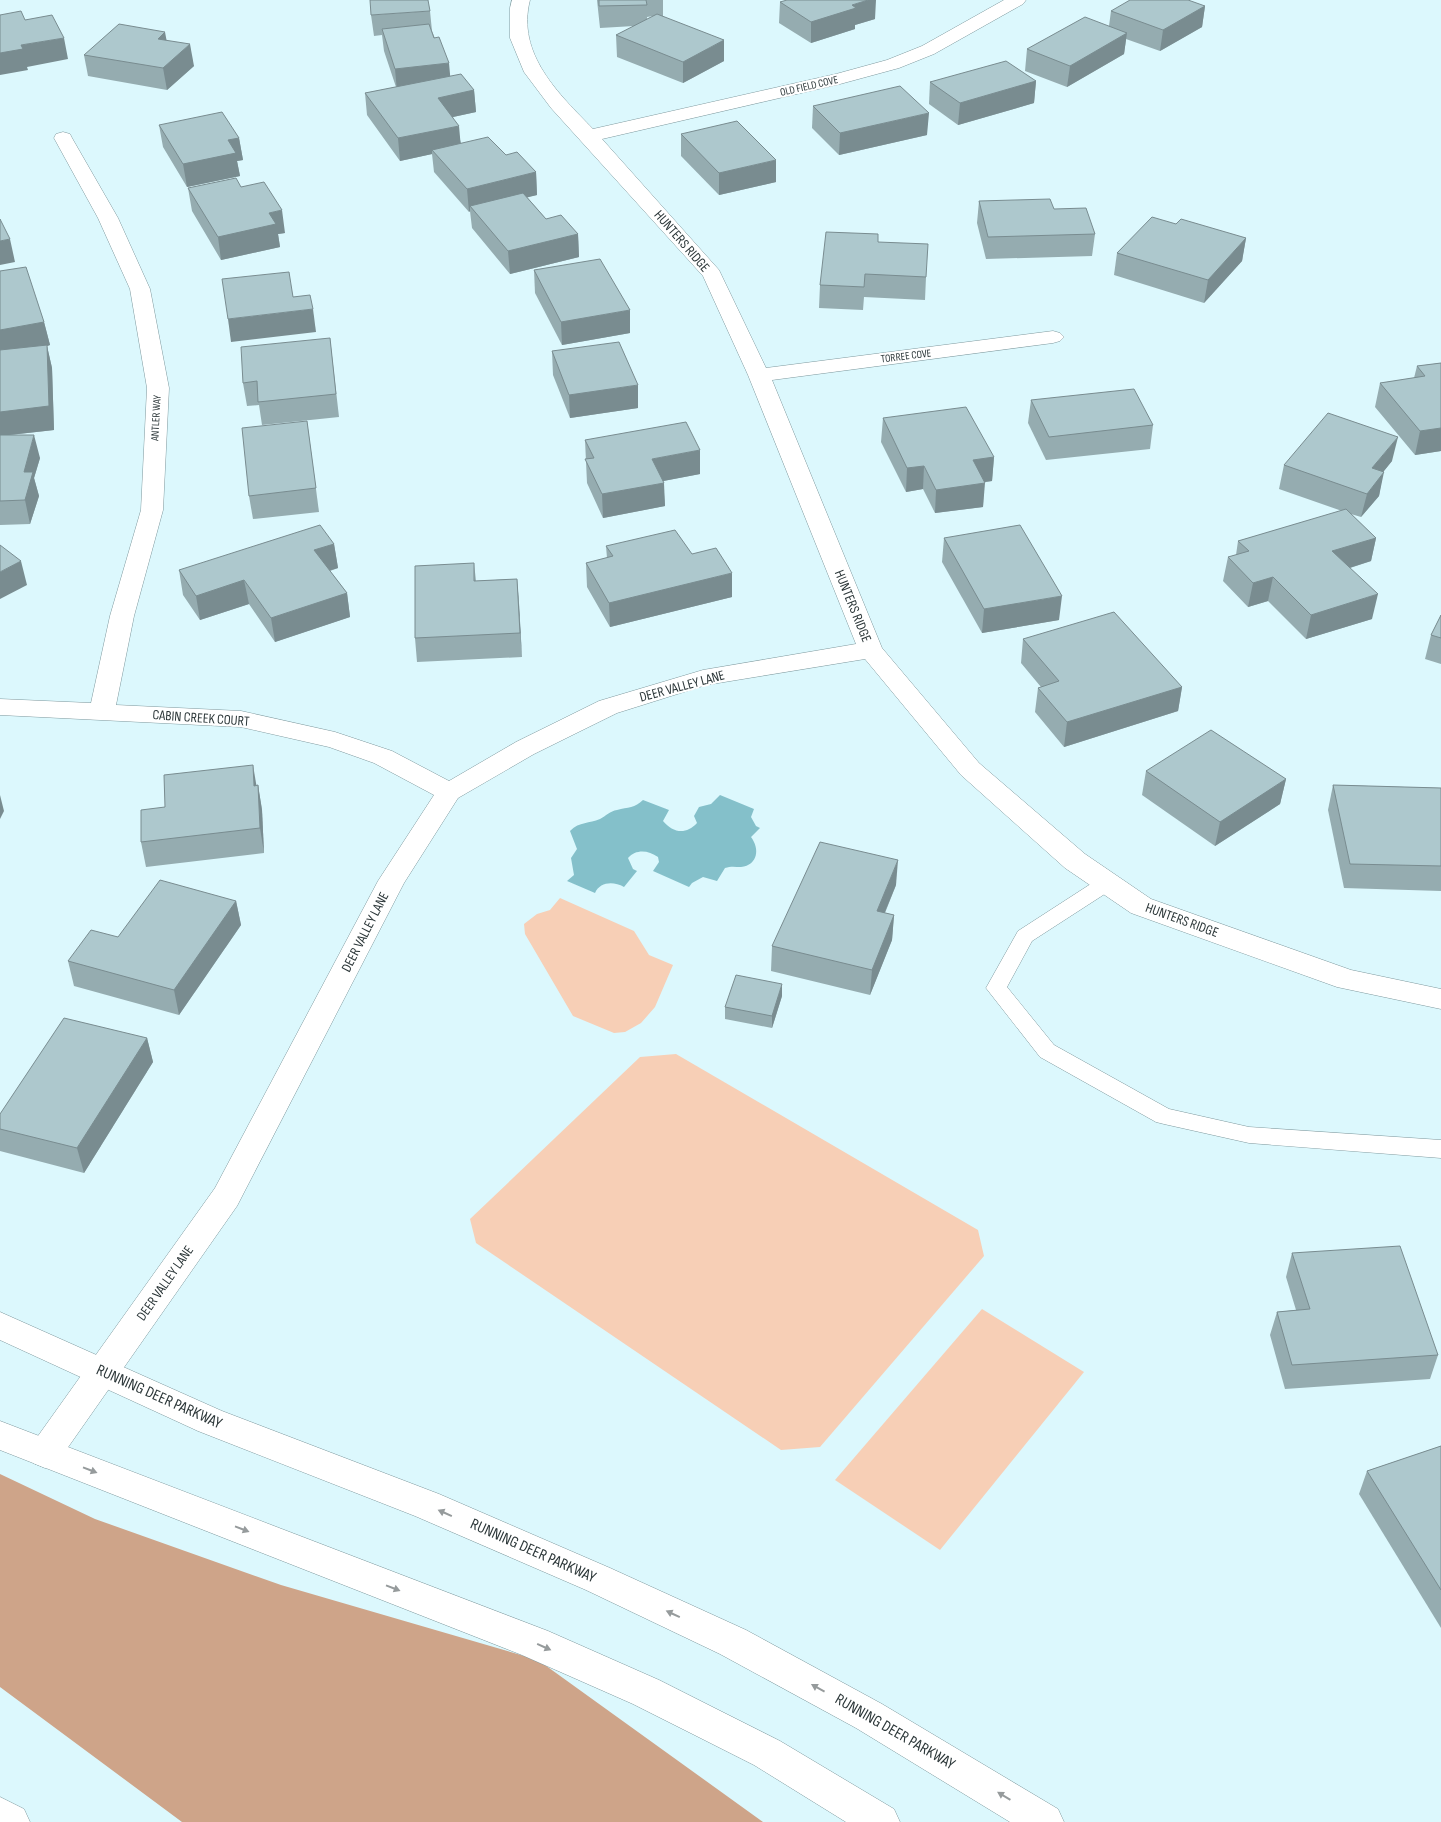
<svg xmlns="http://www.w3.org/2000/svg" width="1441" height="1822" font-family="'Sofia Sans Condensed',sans-serif">
<style>
.green{fill:#f7cfb6}
.forest{fill:#cea489}
.water{fill:#84c0ca}
.lines{fill:none;stroke-linecap:round;stroke-linejoin:round}
.lane-casing{stroke:#7f999e;stroke-width:1}
.street-casing{stroke:#7f999e;stroke-width:1}
.secondary-casing{stroke:#7f999e;stroke-width:1}
.lane{fill:#fff;fill-rule:evenodd}
.street{fill:#fff;fill-rule:evenodd}
.secondary{fill:#fff;fill-rule:evenodd}
.wall{fill:#95acb0;fill-rule:evenodd}
.shaded-wall{fill:#798c90}
.building{fill:#adc8cd;stroke:#798c90}
.oneway{fill:#969b9c}
.labels{text-anchor:middle;dominant-baseline:central;stroke-width:4;stroke-linejoin:round;paint-order:stroke}
.far-street-label{font-size:11px;fill:#2c3739;stroke:#fff}
.street-label{font-size:14px;fill:#2c3739;stroke:#fff}
.near-street-label{font-size:16px;fill:#2c3739;stroke:#fff}
</style>
<rect width="100%" height="100%" fill="#dcf8fd"/>
<g class="green">
<polygon points="560,898 634,931 649,955 673,965 655,1007 641,1023 625,1032 614,1033 573,1016 525,934 524,924 537,914 550,910"/>
<polygon points="676,1054 978,1230 984,1256 820,1447 781,1450 476,1243 470,1219 640,1057"/>
<polygon points="982,1309 1084,1372 940,1550 835,1480"/>
</g>
<polygon class="forest" points="0,1474 95,1519 281,1585 538,1660 763,1822 182,1822 0,1687"/>
<path class="water" d="M720 795 754 809 751 817 756 826 760 828 751 837C760 849 758 865 741 867 735 867 731 866 725 868L717 881 703 877 692 883 689 887 653 871 659 862 658 857C648 850 636 849 628 858L633 869 637 871 624 887C613 881 600 882 595 893L567 881 574 875 571 858 577 849 570 831C580 821 589 824 600 819 606 816 610 811 617 810 628 807 635 808 643 800L669 810 663 821C673 833 686 835 697 823L694 816 699 807 711 804Z"/>
<g class="lines">
<defs>
<polygon id="lane" points="1107,876 1114,878 1117,883 1114,888 1032,941 1007,987 1054,1045 1169,1109 1249,1127 1441,1140 1441,1158 1249,1143 1164,1124 1156,1122 1040,1057 986,988 1018,931 1100,878"/>
<g id="street">
<path d="M512 0H530C516 54 559 94 593 129L836 74 887 60 922 46 1004 0H1026L1023 4 934 54 899 68 840 84 602 139 719 270 766 368 1053 331 1060 333 1064 337 1060 341 1053 343 772 380 882 648 979 763 1085 854 1151 899 1351 970 1441 989V1009L1337 987 1131 913 1065 868 961 775 865 659 706 685 617 713 534 754 458 798 404 883 237 1206 57 1463 45 1468 33 1463 28 1453 33 1443 215 1188 378 881 434 795 374 763 329 747 241 727 0 715V699L91 703 110 616 141 510 147 388 130 289 98 218 54 138 56 134 63 132 70 134 72 138 118 218 150 289 169 388 163 510 134 616 116 705 241 711 335 732 392 751 449 781 516 742 599 701 703 670 856 644 748 375 703 276 551 108 524 72 510 38V8Z"/>
<polygon points="0,1797 24,1809 30,1822 0,1822"/>
</g>
<g id="secondary">
<polygon points="0,1312 222,1411 439,1494 610,1568 746,1630 882,1704 1058,1809 1064,1822 1010,1822 856,1728 720,1654 586,1590 415,1516 198,1431 0,1340"/>
<polygon points="0,1421 548,1631 659,1680 780,1741 894,1809 900,1822 846,1822 754,1765 633,1704 522,1655 0,1450"/>
</g>
</defs>
<use href="#lane" class="lane-casing"/>
<use href="#street" class="street-casing"/>
<use href="#secondary" class="secondary-casing"/>
<use href="#lane" class="lane"/>
<use href="#street" class="street"/>
<use href="#secondary" class="secondary"/>
</g>
<g class="wall">
<path d="M597 0H663V16L724 61 683 83 617 57 616 35 634 26 600 28ZM653 16 647 19V17Z"/>
<polygon points="780,2 875,19 855,25 855,29 811,43 779,23"/>
<polygon points="1205,6 1202,27 1160,51 1126,39 1124,54 1067,87 1025,71 1027,49 1109,26 1111,11"/>
<polygon points="430,11 432,31 450,76 474,90 476,112 453,117 461,143 506,155 536,172 537,195 527,197 546,219 578,234 579,257 510,274 472,228 470,211 469,212 434,172 432,154 400,161 367,115 365,93 396,87 384,51 382,35 374,36 371,15"/>
<polygon points="166,40 194,66 167,90 88,76 84,55"/>
<polygon points="1036,81 1034,103 958,125 929,104 930,82"/>
<polygon points="813,106 927,135 839,155 812,128"/>
<polygon points="159,125 239,138 243,160 237,161 240,176 187,187 163,147"/>
<polygon points="681,134 776,182 719,195 681,156"/>
<polygon points="241,187 285,233 278,234 280,247 221,260 192,211 188,188"/>
<polygon points="979,201 1054,209 1095,234 1092,256 986,259 977,223"/>
<polygon points="1176,224 1246,238 1242,261 1204,303 1114,275 1117,253"/>
<polygon points="878,242 926,277 925,300 864,297 863,310 819,308 820,285"/>
<polygon points="534,270 630,333 562,345 535,293"/>
<polygon points="0,271 44,322 50,345 47,346 52,368 54,430 10,435 40,458 34,478 39,496 30,524 0,525"/>
<polygon points="330,338 339,417 262,425 259,405 247,406 243,383"/>
<polygon points="552,351 638,408 570,418 553,375"/>
<polygon points="1441,363 1441,451 1415,455 1375,407 1380,383 1414,378 1417,366"/>
<polygon points="1031,400 1153,425 1150,449 1046,460 1028,423"/>
<polygon points="883,418 994,457 992,481 984,482 983,507 935,513 923,489 906,492 881,442"/>
<polygon points="307,421 319,512 253,519 249,496"/>
<polygon points="585,440 700,474 663,481 665,506 603,518 587,483"/>
<polygon points="1392,461 1383,472 1379,496 1361,517 1351,514 1376,538 1371,561 1350,568 1372,619 1306,639 1268,601 1248,607 1223,581 1228,557 1236,555 1238,541 1342,511 1279,489 1284,465"/>
<polygon points="944,538 1059,620 982,633 942,562"/>
<polygon points="334,544 338,568 330,571 347,593 350,617 275,642 249,604 200,620 183,595 179,570"/>
<polygon points="606,546 692,554 732,597 610,627 587,587 586,563 607,558"/>
<polygon points="474,563 476,581 517,579 522,657 417,662 415,638"/>
<polygon points="1441,615 1441,664 1425,659 1431,635"/>
<polygon points="1023,639 1182,687 1178,711 1064,747 1035,712 1038,688 1041,687 1021,663"/>
<polygon points="1146,771 1286,779 1280,804 1215,846 1142,795"/>
<polygon points="256,785 258,785 262,810 264,853 146,867 141,842 165,807"/>
<polygon points="1333,785 1441,788 1441,891 1344,888 1328,810"/>
<polygon points="896,885 885,913 894,915 892,940 870,995 771,971 772,946"/>
<polygon points="236,901 241,925 179,1015 74,986 68,961 118,937"/>
<polygon points="782,996 772,1028 725,1019 725,1007"/>
<polygon points="147,1038 153,1062 84,1173 0,1151 0,1114"/>
<polygon points="1292,1253 1438,1355 1430,1379 1285,1389 1270,1335 1277,1312 1296,1310 1286,1277"/>
<polygon points="1441,1446 1441,1628 1359,1494 1367,1471"/>
</g>
<g class="shaded-wall">
<polygon points="868,0 876,0 875,19 855,25 855,29 811,43 811,22 852,5"/>
<polygon points="1205,6 1202,27 1160,51 1163,30"/>
<polygon points="165,32 169,53 158,39"/>
<polygon points="1127,33 1124,54 1067,87 1070,66"/>
<polygon points="64,38 68,59 27,67 28,70 0,75 0,53 21,45"/>
<polygon points="724,40 724,61 683,83 683,62"/>
<polygon points="190,44 194,66 167,90 163,68"/>
<polygon points="449,63 451,85 397,91 395,69"/>
<polygon points="1036,81 1034,103 958,125 960,103"/>
<polygon points="474,90 476,112 439,120 438,98"/>
<polygon points="929,113 927,135 839,155 840,133"/>
<polygon points="459,126 461,148 432,150 432,154 400,161 398,138"/>
<polygon points="239,138 243,160 237,161 240,176 187,187 183,164 228,140"/>
<polygon points="776,160 776,182 719,195 719,173"/>
<polygon points="536,172 537,195 474,211 470,206 470,211 469,212 467,189"/>
<polygon points="282,210 285,233 278,234 280,247 221,260 218,237 269,213"/>
<polygon points="578,234 579,257 510,274 508,251"/>
<polygon points="1246,238 1242,261 1204,303 1208,280"/>
<polygon points="10,239 15,262 0,265 0,241"/>
<polygon points="313,309 316,332 231,342 228,319"/>
<polygon points="630,310 630,333 562,345 561,322"/>
<polygon points="44,322 50,345 47,346 52,368 54,430 0,436 0,330"/>
<polygon points="638,385 638,408 570,418 569,395"/>
<polygon points="1441,428 1441,451 1415,455 1420,431"/>
<polygon points="34,435 40,458 34,478 39,496 30,524 25,500 24,472"/>
<polygon points="1398,437 1392,461 1367,492 1372,468"/>
<polygon points="700,450 700,474 653,483 652,459"/>
<polygon points="994,457 992,481 971,484 973,460"/>
<polygon points="924,466 923,489 906,492 907,468"/>
<polygon points="1384,472 1379,496 1361,517 1367,494"/>
<polygon points="664,483 665,506 603,518 602,494"/>
<polygon points="985,483 983,507 935,513 936,490"/>
<polygon points="1376,538 1371,561 1327,575 1332,551"/>
<polygon points="334,544 338,568 318,574 314,550"/>
<polygon points="21,561 27,585 0,599 0,572"/>
<polygon points="732,573 732,597 610,627 609,603"/>
<polygon points="1273,577 1268,601 1248,607 1253,583"/>
<polygon points="517,579 519,603 522,657 520,633"/>
<polygon points="244,580 249,604 200,620 196,596"/>
<polygon points="347,593 350,617 275,642 271,618"/>
<polygon points="1378,594 1372,619 1306,639 1311,615"/>
<polygon points="1062,596 1059,620 982,633 984,609"/>
<polygon points="1182,687 1178,711 1064,747 1067,722"/>
<polygon points="253,765 257,789 254,786"/>
<polygon points="1286,779 1280,804 1215,846 1220,822"/>
<polygon points="258,785 262,810 264,853 260,828"/>
<polygon points="0,795 4,811 0,819"/>
<polygon points="898,860 896,885 875,936 877,911"/>
<polygon points="236,901 241,925 179,1015 174,990"/>
<polygon points="894,915 892,940 870,995 872,970"/>
<polygon points="782,984 782,996 772,1028 772,1016"/>
<polygon points="147,1038 153,1062 84,1173 77,1148"/>
</g>
<g class="building">
<polygon points="370,0 428,0 430,11 371,15"/>
<polygon points="599,0 646,0 647,5 599,6"/>
<polygon points="787,0 868,0 852,5 856,8 811,22 780,2"/>
<polygon points="1130,0 1188,0 1205,6 1163,30 1111,11"/>
<polygon points="21,11 25,20 52,15 64,38 21,45 23,49 0,53 0,15"/>
<polygon points="657,14 724,40 683,62 616,35"/>
<polygon points="1085,17 1127,33 1070,66 1027,49"/>
<polygon points="119,24 165,32 158,39 190,44 163,68 84,55"/>
<polygon points="429,24 434,38 439,37 449,63 395,69 382,29"/>
<polygon points="1006,61 1036,81 960,103 930,82"/>
<polygon points="461,74 474,90 438,98 459,126 398,138 365,93"/>
<polygon points="900,86 929,113 840,133 813,106"/>
<polygon points="222,112 239,138 228,140 236,153 183,164 159,125"/>
<polygon points="737,121 776,160 719,173 681,134"/>
<polygon points="488,137 506,155 517,152 536,172 467,189 432,150"/>
<polygon points="236,178 241,187 264,182 282,210 269,213 276,224 218,237 188,188"/>
<polygon points="523,193 546,219 561,215 578,234 508,251 470,206"/>
<polygon points="1050,199 1054,209 1086,208 1095,234 988,237 979,201"/>
<polygon points="1152,217 1176,224 1181,219 1246,238 1208,280 1117,253"/>
<polygon points="0,219 10,239 0,241"/>
<polygon points="826,232 878,234 878,242 928,244 926,277 865,274 864,287 820,285"/>
<polygon points="600,259 630,310 561,322 534,270"/>
<polygon points="26,267 44,322 0,330 0,271"/>
<polygon points="289,272 293,297 310,295 313,309 228,319 222,279"/>
<polygon points="330,338 336,394 258,402 257,381 243,383 241,347"/>
<polygon points="619,342 638,385 569,395 552,351"/>
<polygon points="47,345 49,406 0,412 0,350"/>
<polygon points="1441,363 1441,428 1420,431 1380,383 1425,376 1417,366"/>
<polygon points="1134,389 1153,425 1049,437 1031,400"/>
<polygon points="966,407 994,457 973,460 985,483 936,490 924,466 907,468 883,418"/>
<polygon points="1328,413 1398,437 1372,468 1384,472 1367,494 1284,465"/>
<polygon points="307,421 316,488 249,496 242,428"/>
<polygon points="686,422 700,450 652,459 664,483 602,494 585,459 594,458 585,440"/>
<polygon points="0,435 34,435 24,472 33,472 25,500 0,501"/>
<polygon points="1346,509 1376,538 1332,551 1378,594 1311,615 1273,577 1253,583 1228,557 1249,551 1238,541"/>
<polygon points="320,525 334,544 314,550 347,593 271,618 244,580 196,596 179,570"/>
<polygon points="1020,525 1062,596 984,609 944,538"/>
<polygon points="675,530 692,554 716,548 732,573 609,603 586,563 613,556 606,546"/>
<polygon points="0,545 21,561 0,572"/>
<polygon points="474,563 474,581 517,579 520,633 415,638 415,566"/>
<polygon points="1114,612 1182,687 1067,722 1038,688 1059,681 1023,639"/>
<polygon points="1441,615 1441,638 1431,635"/>
<polygon points="1211,730 1286,779 1220,822 1146,771"/>
<polygon points="253,765 254,786 258,785 260,828 141,842 141,810 165,807 164,775"/>
<polygon points="1333,785 1441,788 1441,866 1350,864"/>
<polygon points="820,842 898,860 877,911 894,915 872,970 772,946"/>
<polygon points="160,880 236,901 174,990 68,961 91,930 118,937"/>
<polygon points="736,975 782,984 772,1016 725,1007"/>
<polygon points="64,1018 147,1038 77,1148 0,1129 0,1114"/>
<polygon points="1400,1246 1438,1355 1292,1365 1277,1312 1310,1309 1292,1253"/>
<polygon points="1441,1446 1441,1590 1367,1471"/>
</g>
<defs><path id="oneway-solid" d="M-6-.8H1V-3.2L6.5 0L1 3.2V.8H-6Z" transform="scale(1.25)"/></defs>
<g class="oneway">
<use href="#oneway-solid" transform="translate(90 1470) rotate(21)"/>
<use href="#oneway-solid" transform="translate(445 1513) rotate(-156)"/>
<use href="#oneway-solid" transform="translate(242 1529) rotate(21)"/>
<use href="#oneway-solid" transform="translate(393 1588) rotate(21)"/>
<use href="#oneway-solid" transform="translate(673 1614) rotate(-155)"/>
<use href="#oneway-solid" transform="translate(544 1647) rotate(24)"/>
<use href="#oneway-solid" transform="translate(818 1688) rotate(-151)"/>
<use href="#oneway-solid" transform="translate(1004 1796) rotate(-149)"/>
</g>
<g class="labels">
<g class="far-street-label">
<text transform="translate(809 86) rotate(-13)">OLD FIELD COVE</text>
<text transform="translate(906 356) rotate(-7)">TORREE COVE</text>
<text transform="translate(156 418) rotate(-87)">ANTLER WAY</text>
</g>
<g class="street-label">
<text transform="translate(682 241) rotate(49)">HUNTERS RIDGE</text>
<text transform="translate(853 606) rotate(68)">HUNTERS RIDGE</text>
<text transform="translate(682 686) rotate(-15)">DEER VALLEY LANE</text>
<text transform="translate(201 718) rotate(4)">CABIN CREEK COURT</text>
<text transform="translate(1182 920) rotate(20)">HUNTERS RIDGE</text>
<text transform="translate(365 932) rotate(-63)">DEER VALLEY LANE</text>
<text transform="translate(165 1283) rotate(-55)">DEER VALLEY LANE</text>
</g>
<g class="near-street-label">
<text transform="translate(159 1397) rotate(24)">RUNNING DEER PARKWAY</text>
<text transform="translate(533 1551) rotate(24)">RUNNING DEER PARKWAY</text>
<text transform="translate(895 1732) rotate(30)">RUNNING DEER PARKWAY</text>
</g>
</g>
</svg>
